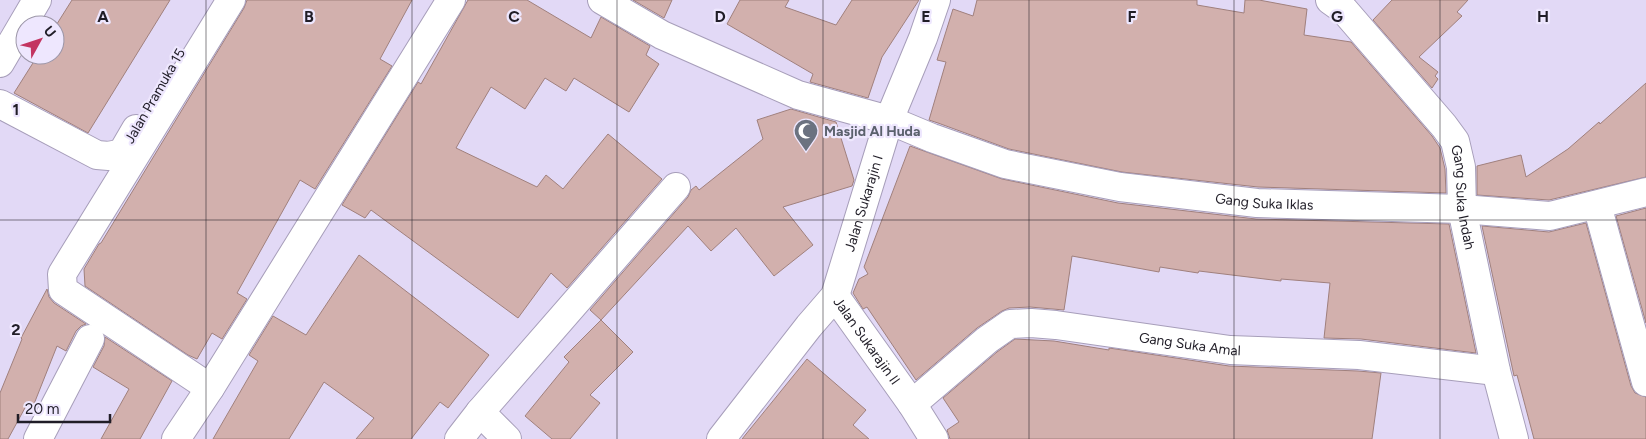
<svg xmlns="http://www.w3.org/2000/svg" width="1646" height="439" font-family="Figtree,sans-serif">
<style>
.building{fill:#d2b0ad;stroke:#a0807d}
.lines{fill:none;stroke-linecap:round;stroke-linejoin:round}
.minor-casing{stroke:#a79eba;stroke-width:30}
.minor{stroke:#fff;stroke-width:28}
.grid{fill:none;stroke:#201d27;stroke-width:1;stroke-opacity:0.55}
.labels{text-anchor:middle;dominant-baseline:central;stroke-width:4.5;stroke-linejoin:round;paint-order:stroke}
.street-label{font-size:14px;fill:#201d27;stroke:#eee7fe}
.worship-label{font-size:14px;font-weight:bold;fill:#5b616d;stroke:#eee7fe;text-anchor:start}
.grid-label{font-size:16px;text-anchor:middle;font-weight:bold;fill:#201d27;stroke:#eee7fe;stroke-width:4.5;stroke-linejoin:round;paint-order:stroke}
</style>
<rect width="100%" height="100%" fill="#e2d9f6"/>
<g class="building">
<polygon points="72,0 170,0 88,133 14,93 38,55 55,55 55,27"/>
<polygon points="247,0 412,0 380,59 392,66 315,189 300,180 237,293 247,299 222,339 212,333 197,359 188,355 85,286 84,269 99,244 101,243 244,8"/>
<polygon points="468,0 527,0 591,38 601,17 650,46 646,55 659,64 629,112 574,78 566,91 545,78 525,109 491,87 470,123 456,148 537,187 546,175 563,189 608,134 662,179 567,288 551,273 518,318 371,210 365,218 342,205 418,82 421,84"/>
<polygon points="633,0 672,0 664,18"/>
<polygon points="740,0 789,0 785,7 836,25 852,0 919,0 882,57 868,98 810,82 813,74 727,24"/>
<polygon points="977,0 1197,0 1197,5 1244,13 1245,0 1259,0 1307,9 1304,35 1351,42 1432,136 1440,148 1445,169 1446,193 1258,187 1122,172 1009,149 938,123 929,120 946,62 937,60 953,9 973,16"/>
<polygon points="1392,0 1468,0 1457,12 1462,16 1419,57 1438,72 1435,76 1438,79 1432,88 1373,20"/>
<polygon points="1646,83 1646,177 1549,200 1477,195 1477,166 1521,155 1526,177 1568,149 1599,122 1600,124"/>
<polygon points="791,109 836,122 854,180 852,186 783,207 813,245 774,276 736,228 711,251 688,226 601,320 590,310 688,197 691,190 696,186 699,190 763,139 757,120"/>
<polygon points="910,146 1002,179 1118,203 1256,219 1449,224 1476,353 1361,339 1324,338 1330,283 1281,279 1281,281 1199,271 1198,273 1160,267 1159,272 1072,256 1064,310 1030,307 1009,308 1002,311 977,328 916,380 867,307 863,309 853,293 859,279 868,274 864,267"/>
<polygon points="1646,208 1646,323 1616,216"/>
<polygon points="1586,223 1631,386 1635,393 1646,397 1646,439 1534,439 1517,375 1514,376 1482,226 1549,232"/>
<polygon points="359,255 489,355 448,408 440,402 411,439 356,439 374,418 324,382 289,439 213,439 258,361 249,355 273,316 306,335"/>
<polygon points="47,289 49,297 54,303 86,324 81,326 76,331 66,351 57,346 32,409 26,406 8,439 0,439 0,393 22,339 21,338"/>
<polygon points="601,320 633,352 590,395 600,403 570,439 552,439 525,416 569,362 564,357"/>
<polygon points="105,337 172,381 140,439 101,439 129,389 93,367 104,346"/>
<polygon points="1015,339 1054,341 1109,350 1109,348 1229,366 1358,371 1381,373 1372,439 950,439 947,430 959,422 943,398 997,352"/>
<polygon points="807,359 866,410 853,425 869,439 742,439"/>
</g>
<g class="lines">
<defs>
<g id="minor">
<path id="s1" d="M602 0 662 35 798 95 889 120 932 138 1005 164 1120 187 1257 203 1462 209 1550 216 1646 192"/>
<path id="s2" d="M1330 0 1344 10 1444 126 1455 141 1461 167 1462 209 1496 371 1514 439"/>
<polyline points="0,63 37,0"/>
<polyline points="0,104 97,155 109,156 122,153 136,129"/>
<polyline points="1597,205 1646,382"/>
<path id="s3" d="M835 296 912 404 934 439"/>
<polyline points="210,388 63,290 62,274 231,0"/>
<path id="s4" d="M912 404 987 340 1010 324 1031 323 1056 325 1230 350 1359 355 1496 371"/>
<polyline points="480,412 507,439"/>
<polyline points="38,439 90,339"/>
<polyline points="176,439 210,388 451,0"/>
<polyline points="459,439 480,412 676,187"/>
<path id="s5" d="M721 439 809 326 835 296 889 120 923 38 936 0"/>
</g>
</defs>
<use href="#minor" class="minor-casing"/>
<use href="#minor" class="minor"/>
</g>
<path class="grid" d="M206 0V439M412 0V439M617 0V439M823 0V439M1029 0V439M1234 0V439M1440 0V439M0 220H1646"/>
<defs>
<symbol id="mosque-pin" viewBox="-11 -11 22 30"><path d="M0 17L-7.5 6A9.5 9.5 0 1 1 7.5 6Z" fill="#6b7280" stroke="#eee7fe"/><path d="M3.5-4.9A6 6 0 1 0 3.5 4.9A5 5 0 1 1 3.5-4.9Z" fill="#fff"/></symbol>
</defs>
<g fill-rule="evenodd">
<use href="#mosque-pin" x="792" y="117" width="28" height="38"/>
</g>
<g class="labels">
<g class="street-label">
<text transform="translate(155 96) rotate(-60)">Jalan Pramuka 15</text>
<text stroke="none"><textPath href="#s2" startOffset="246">Gang Suka Indah</textPath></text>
<text stroke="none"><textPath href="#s1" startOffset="699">Gang Suka Iklas</textPath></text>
<text stroke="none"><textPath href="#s5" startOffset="280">Jalan Sukarajin I</textPath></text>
<text stroke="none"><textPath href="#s4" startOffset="308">Gang Suka Amal</textPath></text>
<text stroke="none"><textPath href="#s3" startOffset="55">Jalan Sukarajin II</textPath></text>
</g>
<g class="worship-label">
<text x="824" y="131">Masjid Al Huda</text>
</g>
</g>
<g class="grid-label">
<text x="103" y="22">A</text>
<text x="309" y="22">B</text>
<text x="514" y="22">C</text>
<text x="720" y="22">D</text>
<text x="926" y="22">E</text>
<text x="1132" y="22">F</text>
<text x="1337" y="22">G</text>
<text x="1543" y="22">H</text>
<text x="16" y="115">1</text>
<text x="16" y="335">2</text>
</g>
<g transform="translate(40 40) rotate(50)"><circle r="24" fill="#eee7fe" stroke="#9c96a8"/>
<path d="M0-4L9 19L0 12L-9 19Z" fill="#c33561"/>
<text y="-8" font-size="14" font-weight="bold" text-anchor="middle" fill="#201d27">U</text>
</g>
<path d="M18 414v8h92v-8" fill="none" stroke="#201d27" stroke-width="2.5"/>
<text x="25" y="414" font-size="15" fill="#201d27" stroke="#eee7fe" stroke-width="4" paint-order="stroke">20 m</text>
</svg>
